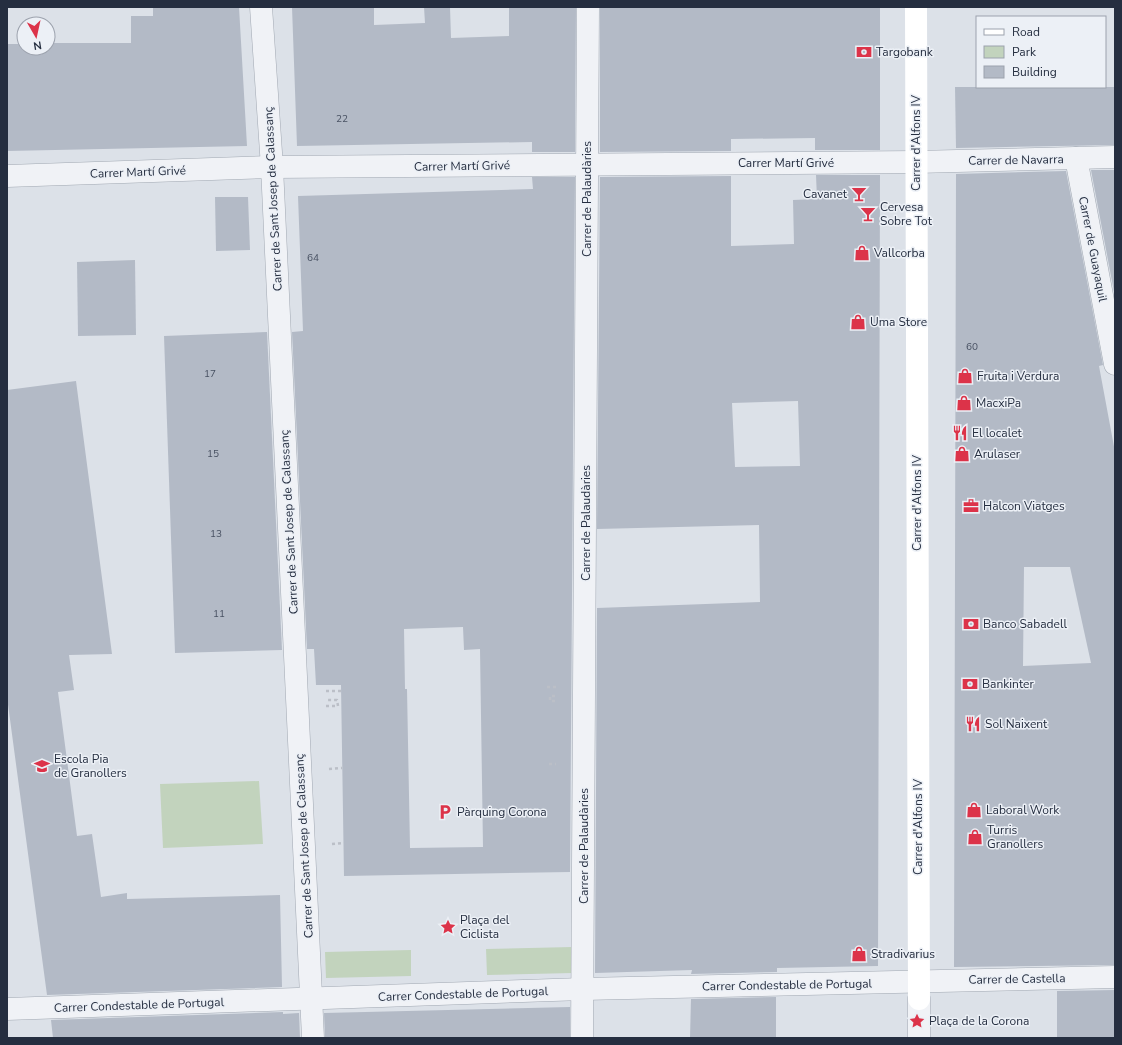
<svg xmlns="http://www.w3.org/2000/svg" width="1122" height="1045" font-family="'Nunito Sans',sans-serif">
<style>
.green{fill:#c2d3bd}
.building{fill:#b3bac6;fill-rule:evenodd}
.lines{fill:none;stroke-linecap:round;stroke-linejoin:round}
.street-casing{stroke:#a1a8b2;stroke-width:23}
.path{stroke:#bbbfc7;stroke-width:2.5;stroke-dasharray:3 3;stroke-linecap:butt}
.street{stroke:#f0f2f6;stroke-width:22}
.secondary{stroke:#fff;stroke-width:22}
.labels{text-anchor:middle;dominant-baseline:central;stroke-width:3;stroke-linejoin:round;paint-order:stroke}
.number-label{font-size:10px;fill:#485162}
.poi-label{font-size:12px;fill:#252e40;stroke:#ecf0f6;text-anchor:start}
.street-label{font-size:12px;fill:#252e40;stroke:#ecf0f6}
</style>
<rect width="100%" height="100%" fill="#dce1e8"/>
<g class="green">
<polygon points="259,781 263,844 163,848 160,784"/>
<polygon points="572,947 573,973 487,975 486,949"/>
<polygon points="411,950 411,976 326,978 325,952"/>
</g>
<g class="building">
<polygon points="153,7 239,7 247,146 7,151 7,44 24,44 24,48 48,48 48,43 131,43 131,16 153,16"/>
<polygon points="292,7 374,7 374,25 425,23 424,7 450,7 451,38 509,36 509,7 576,7 575,152 532,152 532,142 297,146"/>
<polygon points="600,7 880,7 880,150 815,150 815,138 731,139 731,151 600,152"/>
<polygon points="955,87 1115,87 1115,145 956,148"/>
<polygon points="1091,170 1115,170 1115,297"/>
<path d="M1066 171 1103 365 1099 366 1115 452V965L954 967 956 174ZM1024 567H1070L1091 663 1023 666Z"/>
<path d="M816 175H880L878 966 777 968V972L691 974 692 970 595 973 597 608 760 602 759 525 597 529 600 177 731 176V246L794 244 793 200 817 199ZM798 401 800 466 735 467 732 403Z"/>
<path d="M532 177H575L570 872 344 876 341 685H316L314 649H307L292 332 303 331 298 196 533 189ZM463 627 464 650 480 649 483 847 410 848 407 689H405L404 629Z"/>
<polygon points="215,197 248,197 250,250 216,251"/>
<polygon points="135,260 136,335 78,336 77,262"/>
<polygon points="267,332 282,650 175,653 164,336"/>
<polygon points="76,381 112,654 69,655 74,690 58,692 77,836 92,834 101,897 127,893 127,899 280,895 282,987 47,995 7,697 7,390"/>
<polygon points="1115,990 1115,1038 1057,1038 1057,991"/>
<polygon points="776,997 776,1038 690,1038 691,999"/>
<polygon points="570,1007 570,1038 325,1038 324,1013"/>
<polygon points="283,1012 283,1014 299,1013 300,1038 53,1038 51,1020"/>
</g>
<g class="lines">
<defs>
<g id="street">
<polyline points="261,7 272,167 313,1038"/>
<polyline points="1076,158 1115,364"/>
<polyline points="7,176 272,167 916,162 1115,157"/>
<polyline points="7,1009 583,989 1115,977"/>
<polyline points="582,1038 588,7"/>
<polyline points="919,1038 919,999"/>
</g>
</defs>
<use href="#street" class="street-casing"/>
<g class="path">
<polyline points="547,687 556,687"/>
<polyline points="326,691 341,691"/>
<polyline points="555,696 550,696 550,701 556,701"/>
<polyline points="326,706 338,706 337,700 326,700"/>
<polyline points="549,764 556,764"/>
<polyline points="329,769 342,768"/>
<polyline points="332,844 344,843"/>
</g>
<use href="#street" class="street"/>
<polyline class="secondary" points="916,7 919,999"/>
</g>
<defs>
<symbol id="bank-bare" viewBox="-9 -9 18 18"><path d="M-6-4H6V4H-6ZM0-2.3a2.3 2.3 0 1 0 0 4.6a2.3 2.3 0 1 0 0-4.6Z" fill="#dc3349" stroke="#ecf0f6" stroke-width="2.5" paint-order="stroke"/></symbol>
<symbol id="bar-bare" viewBox="-9 -9 18 18"><path d="M-6-5H6L.8 .8V4.5H3.5V6h-7V4.5H-.8V.8Z" fill="#dc3349" stroke="#ecf0f6" stroke-width="2.5" paint-order="stroke"/></symbol>
<symbol id="shop-bare" viewBox="-9 -9 18 18"><path d="M-5-2.5h2.3a2.7 3.5 0 0 1 5.4 0H5L5.5 6h-11ZM-1.5-2.5h3a1.5 2.3 0 0 0-3 0Z" fill="#dc3349" stroke="#ecf0f6" stroke-width="2.5" paint-order="stroke"/></symbol>
<symbol id="restaurant-bare" viewBox="-9 -9 18 18"><path d="M-5-6h1v4h1v-4h1v4h1v-4h1v5L-1.5 .5V6h-2V.5L-5-1ZM5-6V6H3V1.5H1.5Q1.5-4 5-6Z" fill="#dc3349" stroke="#ecf0f6" stroke-width="2.5" paint-order="stroke"/></symbol>
<symbol id="office-bare" viewBox="-9 -9 18 18"><path d="M-6-3h4V-5.5h4V-3h4V5H-6ZM-1-4.5V-3h2v-1.5ZM-6 0V1H6V0Z" fill="#dc3349" stroke="#ecf0f6" stroke-width="2.5" paint-order="stroke"/></symbol>
<symbol id="school-bare" viewBox="-9 -9 18 18"><path d="M0-5L7-2L0 1L-7-2ZM-4 1L0 2.5L4 1V4Q0 6-4 4Z" fill="#dc3349" stroke="#ecf0f6" stroke-width="2.5" paint-order="stroke"/></symbol>
<symbol id="parking-bare" viewBox="-9 -9 18 18"><path d="M-3.5-5.5H1a3.5 3.5 0 0 1 0 7H-1V5.5H-3.5ZM-1-3.4V-.6H.8a1.4 1.4 0 0 0 0-2.8Z" fill="#dc3349" stroke="#ecf0f6" stroke-width="2.5" paint-order="stroke"/></symbol>
<symbol id="sight-bare" viewBox="-9 -9 18 18"><path d="M0-6L1.8-2.2L6-1.7L2.9 1.2L3.7 5.4L0 3.3L-3.7 5.4L-2.9 1.2L-6-1.7L-1.8-2.2Z" fill="#dc3349" stroke="#ecf0f6" stroke-width="2.5" paint-order="stroke"/></symbol>
</defs>
<g fill-rule="evenodd">
<use href="#bank-bare" x="853" y="41" width="22" height="22"/>
<use href="#bar-bare" x="848" y="183" width="22" height="22"/>
<use href="#bar-bare" x="857" y="203" width="22" height="22"/>
<use href="#shop-bare" x="851" y="242" width="22" height="22"/>
<use href="#shop-bare" x="847" y="311" width="22" height="22"/>
<use href="#shop-bare" x="954" y="365" width="22" height="22"/>
<use href="#shop-bare" x="953" y="392" width="22" height="22"/>
<use href="#restaurant-bare" x="949" y="422" width="22" height="22"/>
<use href="#shop-bare" x="951" y="443" width="22" height="22"/>
<use href="#office-bare" x="960" y="495" width="22" height="22"/>
<use href="#bank-bare" x="960" y="613" width="22" height="22"/>
<use href="#bank-bare" x="959" y="673" width="22" height="22"/>
<use href="#restaurant-bare" x="962" y="713" width="22" height="22"/>
<use href="#school-bare" x="31" y="755" width="22" height="22"/>
<use href="#shop-bare" x="963" y="799" width="22" height="22"/>
<use href="#parking-bare" x="434" y="801" width="22" height="22"/>
<use href="#shop-bare" x="964" y="826" width="22" height="22"/>
<use href="#sight-bare" x="437" y="916" width="22" height="22"/>
<use href="#shop-bare" x="848" y="943" width="22" height="22"/>
<use href="#sight-bare" x="906" y="1010" width="22" height="22"/>
</g>
<g class="labels">
<g class="number-label">
<text x="342" y="119">22</text>
<text x="313" y="258">64</text>
<text x="972" y="347">60</text>
<text x="210" y="374">17</text>
<text x="213" y="454">15</text>
<text x="216" y="534">13</text>
<text x="219" y="614">11</text>
</g>
<g class="poi-label">
<text x="876" y="52">Targobank</text>
<text x="847" y="194" text-anchor="end">Cavanet</text>
<text x="880" y="207">Cervesa<tspan x="880" dy="14">Sobre Tot</tspan></text>
<text x="874" y="253">Vallcorba</text>
<text x="870" y="322">Uma Store</text>
<text x="977" y="376">Fruita i Verdura</text>
<text x="976" y="403">MacxiPa</text>
<text x="972" y="433">El localet</text>
<text x="974" y="454">Arulaser</text>
<text x="983" y="506">Halcon Viatges</text>
<text x="983" y="624">Banco Sabadell</text>
<text x="982" y="684">Bankinter</text>
<text x="985" y="724">Sol Naixent</text>
<text x="54" y="759">Escola Pia<tspan x="54" dy="14">de Granollers</tspan></text>
<text x="986" y="810">Laboral Work</text>
<text x="457" y="812">Pàrquing Corona</text>
<text x="987" y="830">Turris<tspan x="987" dy="14">Granollers</tspan></text>
<text x="460" y="920">Plaça del<tspan x="460" dy="14">Ciclista</tspan></text>
<text x="871" y="954">Stradivarius</text>
<text x="929" y="1021">Plaça de la Corona</text>
</g>
<g class="street-label">
<text transform="translate(916 143) rotate(-90)">Carrer d'Alfons IV</text>
<text transform="translate(1016 160) rotate(-1)">Carrer de Navarra</text>
<text x="786" y="163">Carrer Martí Grivé</text>
<text transform="translate(462 166) rotate(-1)">Carrer Martí Grivé</text>
<text transform="translate(138 172) rotate(-2)">Carrer Martí Grivé</text>
<text transform="translate(273 199) rotate(-93)">Carrer de Sant Josep de Calassanç</text>
<text transform="translate(587 199) rotate(-90)">Carrer de Palaudàries</text>
<text transform="translate(1093 249) rotate(79)">Carrer de Guayaquil</text>
<text transform="translate(917 503) rotate(-90)">Carrer d'Alfons IV</text>
<text transform="translate(289 522) rotate(-93)">Carrer de Sant Josep de Calassanç</text>
<text transform="translate(586 523) rotate(-90)">Carrer de Palaudàries</text>
<text transform="translate(918 827) rotate(-90)">Carrer d'Alfons IV</text>
<text transform="translate(304 846) rotate(-93)">Carrer de Sant Josep de Calassanç</text>
<text transform="translate(584 846) rotate(-90)">Carrer de Palaudàries</text>
<text transform="translate(1017 979) rotate(-1)">Carrer de Castella</text>
<text transform="translate(787 985) rotate(-1)">Carrer Condestable de Portugal</text>
<text transform="translate(463 994) rotate(-2)">Carrer Condestable de Portugal</text>
<text transform="translate(139 1005) rotate(-2)">Carrer Condestable de Portugal</text>
</g>
</g>
<rect width="1122" height="1045" fill="none" stroke="#252e40" stroke-width="16"/>
<rect x="976" y="16" width="130" height="72" fill="#ecf0f6" stroke="#9ca2ad"/>
<rect x="984" y="29" width="20" height="6" fill="#ffffff" stroke="#9ca2ad"/>
<text x="1012" y="36" font-size="12" fill="#252e40">Road</text>
<rect x="984" y="46" width="20" height="12" fill="#c2d3bd" stroke="#9ca2ad"/>
<text x="1012" y="56" font-size="12" fill="#252e40">Park</text>
<rect x="984" y="66" width="20" height="12" fill="#b3bac6" stroke="#9ca2ad"/>
<text x="1012" y="76" font-size="12" fill="#252e40">Building</text>
<g transform="translate(36 36) rotate(171)"><circle r="19" fill="#ecf0f6" stroke="#9ca2ad"/>
<path d="M0-3L7 15L0 10L-7 15Z" fill="#dc3349"/>
<text y="-6" font-size="11" font-weight="bold" text-anchor="middle" fill="#252e40">N</text>
</g>
</svg>
